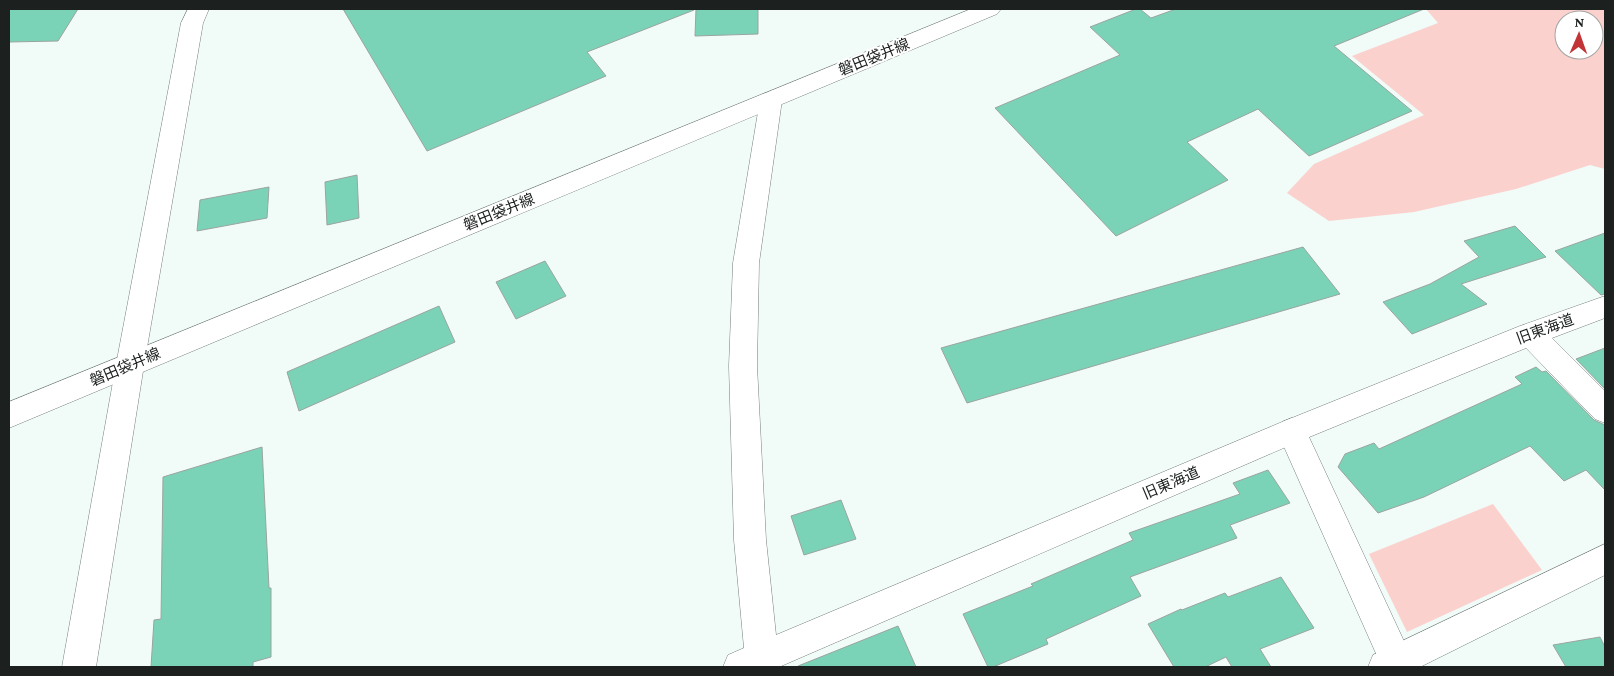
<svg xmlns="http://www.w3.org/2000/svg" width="1614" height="676" font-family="'Crimson Pro','Noto Sans JP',serif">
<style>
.green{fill:#fbd1ce;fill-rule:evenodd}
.building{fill:#7bd3b7;stroke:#9aa4a0}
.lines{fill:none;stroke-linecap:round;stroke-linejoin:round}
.minor-casing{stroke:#767f7c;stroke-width:1}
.tertiary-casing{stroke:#767f7c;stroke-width:1}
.secondary-casing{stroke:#767f7c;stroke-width:1}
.minor{fill:#fff;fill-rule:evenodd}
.tertiary{fill:#fff;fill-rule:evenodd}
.secondary{fill:#fff;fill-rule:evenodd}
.labels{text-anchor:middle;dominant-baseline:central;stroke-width:4;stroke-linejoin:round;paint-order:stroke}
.street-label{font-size:15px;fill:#1c201e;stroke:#fff}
</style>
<rect width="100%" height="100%" fill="#f1fbf7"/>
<g class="green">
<path d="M1426 9H1605V169L1590 165 1516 189 1414 212 1329 221 1287 193 1314 164 1424 115 1352 56 1438 23ZM1564 20H1594V50H1564Z"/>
<polygon points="1493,504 1542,570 1407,632 1369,554"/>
</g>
<g class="building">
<polygon points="9,9 78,9 58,41 9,42"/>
<polygon points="343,9 694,9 694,10 587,52 606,76 427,151"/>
<polygon points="696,9 758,9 758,34 695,36"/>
<polygon points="1136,9 1140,9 1151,18 1176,9 1424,9 1334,46 1412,111 1309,156 1258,109 1187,142 1228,180 1116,236 995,108 1120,55 1090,27"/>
<polygon points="357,175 359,218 327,225 325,182"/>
<polygon points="269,187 267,218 197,231 200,200"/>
<polygon points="1515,226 1546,257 1461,284 1487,304 1412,334 1383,302 1430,284 1479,257 1464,241"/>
<polygon points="1605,233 1605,294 1601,295 1555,251"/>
<polygon points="1303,247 1340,294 967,403 941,348"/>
<polygon points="545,261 566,296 516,319 496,282"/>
<polygon points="439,306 455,342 299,411 287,372"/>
<polygon points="1605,348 1605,389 1576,359"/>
<polygon points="1536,367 1542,372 1546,371 1594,420 1605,425 1605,490 1586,470 1564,481 1530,446 1424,497 1378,513 1338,467 1345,454 1374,443 1379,449 1522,384 1515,377"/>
<polygon points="262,447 269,588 271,588 271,657 253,662 253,667 151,667 154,620 161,619 163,477"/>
<polygon points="1268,470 1290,503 1230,525 1237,538 1130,577 1141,596 1046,639 1048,644 993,667 988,667 963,614 1033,586 1031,584 1133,540 1129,533 1240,494 1233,483"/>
<polygon points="841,500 856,539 804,555 791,516"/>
<polygon points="1281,577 1314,628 1260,649 1271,667 1232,667 1226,657 1205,667 1174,667 1148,624 1181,609 1182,610 1225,593 1228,597"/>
<polygon points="898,626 916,667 798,667 798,666"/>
<polygon points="1600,637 1605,647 1605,667 1566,667 1553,645"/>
</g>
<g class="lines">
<defs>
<g id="minor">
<polygon points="771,92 779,94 782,100 759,263 757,366 766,540 776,635 1282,422 1520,326 1605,296 1605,318 1552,338 1605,391 1605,423 1595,419 1526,348 1302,440 779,667 723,667 728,655 744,648 734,540 729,366 733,263 760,100 763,94"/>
<polygon points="1605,544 1605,575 1420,667 1368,667 1373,655"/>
</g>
<g id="tertiary">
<polygon points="188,9 209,9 203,23 144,365 96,667 62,667 116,365 181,23"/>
<polygon points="1292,418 1302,422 1416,667 1382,667 1277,431 1282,422"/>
</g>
<polygon id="secondary" points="971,9 1001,9 997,14 9,428 9,402"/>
</defs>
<use href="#minor" class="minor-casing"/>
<use href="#tertiary" class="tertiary-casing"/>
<use href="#secondary" class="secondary-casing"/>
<use href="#minor" class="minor"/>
<use href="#tertiary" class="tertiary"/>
<use href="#secondary" class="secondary"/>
</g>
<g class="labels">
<g class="street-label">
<text transform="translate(874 57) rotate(-22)">磐田袋井線</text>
<text transform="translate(499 212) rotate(-22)">磐田袋井線</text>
<text transform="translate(1545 329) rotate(-20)">旧東海道</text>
<text transform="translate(125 367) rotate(-23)">磐田袋井線</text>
<text transform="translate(1171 483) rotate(-23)">旧東海道</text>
</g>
</g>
<rect width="1614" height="676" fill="none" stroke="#1c201e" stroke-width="20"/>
<g transform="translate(1579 35) rotate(2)"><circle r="24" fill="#ffffff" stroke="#a4a6a5"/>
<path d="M0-4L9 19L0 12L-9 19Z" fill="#c33437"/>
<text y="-8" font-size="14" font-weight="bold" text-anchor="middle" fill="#1c201e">N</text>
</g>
</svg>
